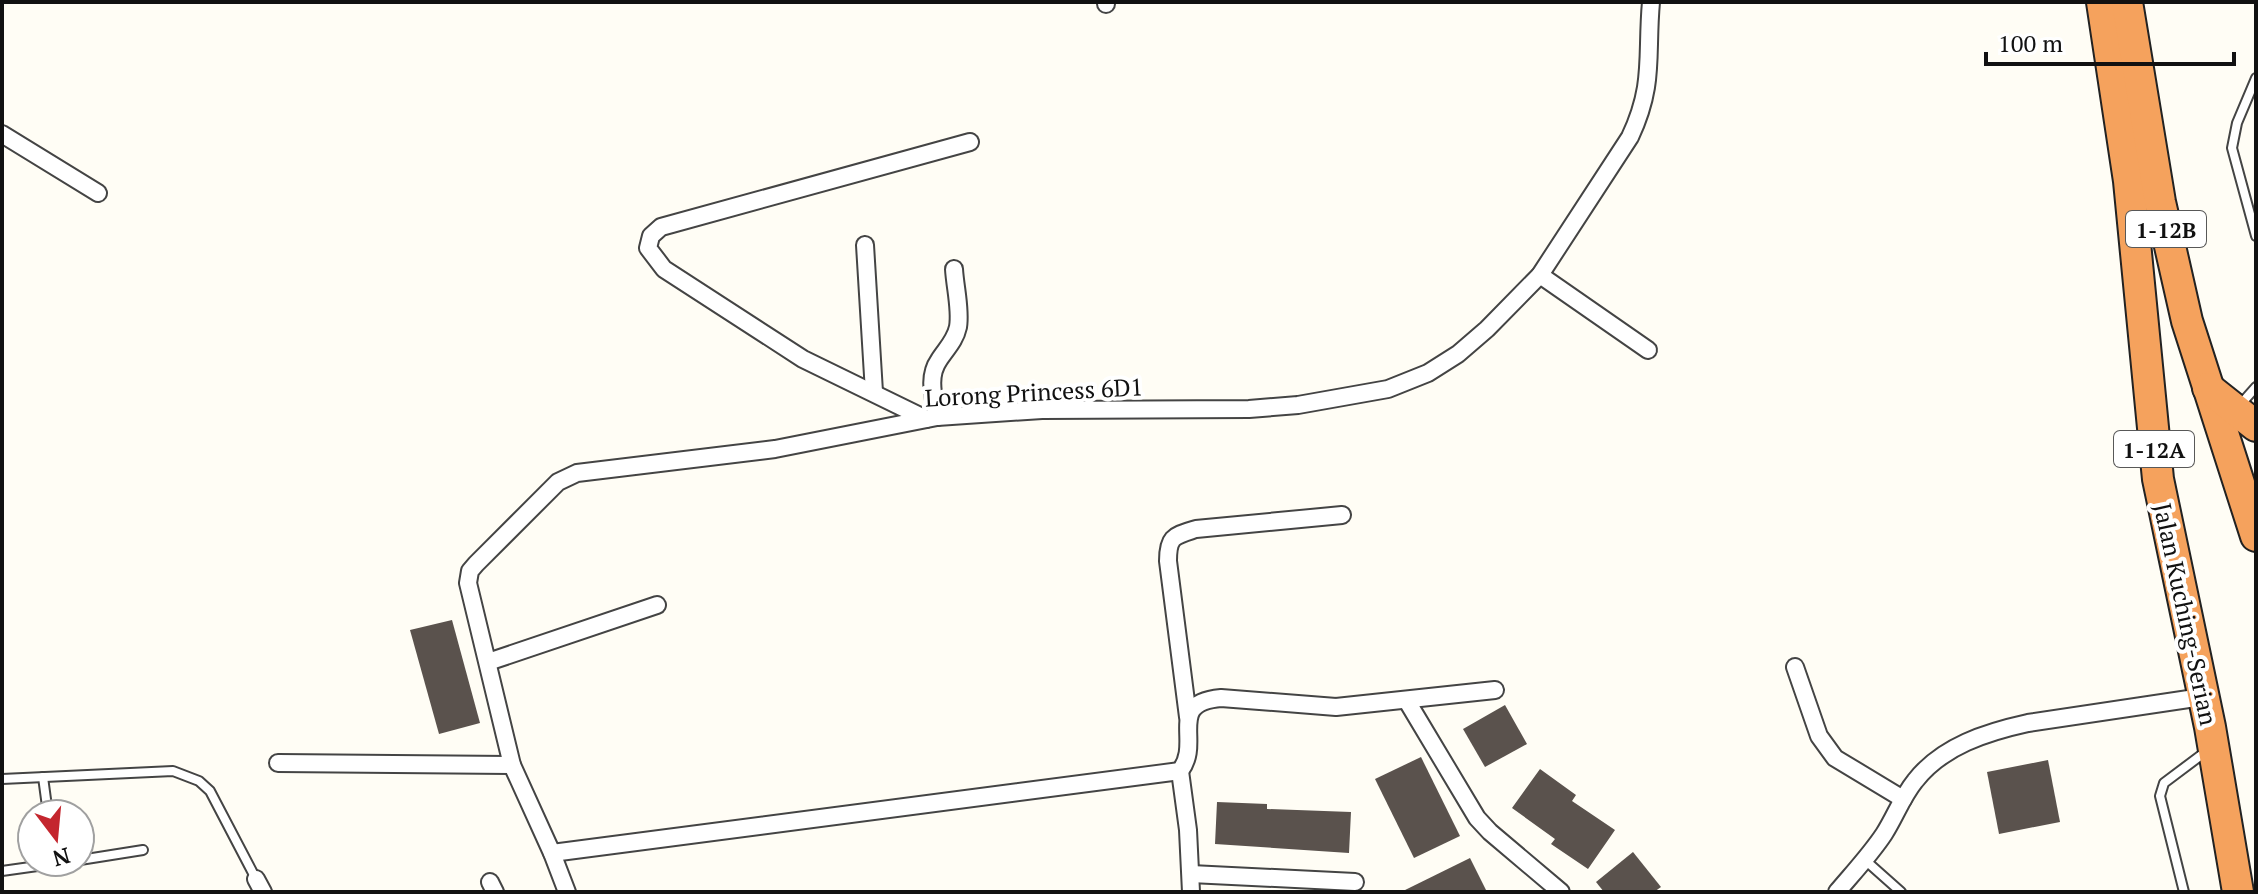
<svg xmlns="http://www.w3.org/2000/svg" width="2258" height="894" font-family="'PT Serif',serif">
<style>
.building{fill:#5a524d}
.lines{fill:none;stroke-linecap:round;stroke-linejoin:round}
.lane-casing{stroke:#444;stroke-width:12}
.street-casing{stroke:#444;stroke-width:20}
.highway-casing{stroke:#222;stroke-width:34}
.lane{stroke:#fff;stroke-width:8}
.street{stroke:#fff;stroke-width:16}
.highway{stroke:#f5a25d;stroke-width:30}
.labels{text-anchor:middle;dominant-baseline:central;stroke-width:8;stroke-linejoin:round;paint-order:stroke}
.shield{fill:#fff;stroke:#585858;stroke-width:2}
.shield-label{font-size:22px;font-weight:bold;fill:#111}
.street-label{font-size:24px;fill:#111;stroke:#fff}
</style>
<rect width="100%" height="100%" fill="#fffdf5"/>
<g class="building">
<polygon points="452,620 480,723 439,734 410,630"/>
<polygon points="1505,705 1527,744 1485,767 1463,729"/>
<polygon points="1421,757 1460,836 1414,858 1375,779"/>
<polygon points="2048,760 2060,822 1999,834 1987,772"/>
<polygon points="1540,769 1576,795 1572,801 1615,830 1588,869 1551,844 1555,839 1512,808"/>
<polygon points="1217,802 1267,804 1267,809 1351,812 1349,853 1215,844"/>
<polygon points="1633,852 1661,887 1654,892 1604,892 1596,882"/>
<polygon points="1470,858 1487,892 1401,892"/>
</g>
<g class="lines">
<defs>
<g id="lane">
<polyline points="2256,78 2237,123 2232,148 2256,236"/>
<polyline points="2240,405 2256,387"/>
<polyline points="43,777 48,814"/>
<polyline points="2,779 173,771 199,781 210,791 256,879"/>
<polyline points="80,860 143,850"/>
<polyline points="1865,860 1901,892"/>
<polyline points="2,871 66,862"/>
<polyline points="2184,892 2160,796 2164,783 2208,750"/>
</g>
<g id="street">
<polyline points="1106,2 1106,4"/>
<polyline points="2,134 98,193"/>
<polyline points="865,245 874,392"/>
<polyline points="1540,275 1648,350"/>
<path d="M937 417C934 398 927 377 939 360 946 349 955 341 958 327 961 310 955 287 954 269"/>
<polyline points="926,419 803,359 664,269 648,248 651,236 661,227 970,142"/>
<polyline points="488,662 657,605"/>
<polyline points="1795,667 1819,736 1835,758 1903,799"/>
<polyline points="1407,701 1477,818 1490,832 1561,892"/>
<path d="M1188 717 1168 561C1168 536 1174 536 1196 529L1342 515"/>
<polyline points="278,763 512,765"/>
<path d="M1180 771C1203 742 1165 703 1221 698L1336 707 1495 690"/>
<polyline points="1180,771 1188,830 1191,892"/>
<polyline points="552,853 1180,771"/>
<polyline points="1191,874 1355,882"/>
<polyline points="256,879 263,892"/>
<polyline points="490,882 495,892"/>
<path d="M567 892 552 853 512 765 468 583 470 571 476 564 558 482 577 473 775 449 937 417 1042 410 1249 409 1298 405 1388 389 1428 373 1458 354 1487 329 1540 275 1630 137C1655 84 1646 56 1651 2"/>
<path d="M1837 892C1853 873 1870 855 1884 834 1895 817 1902 797 1915 781 1942 746 1987 732 2028 723L2202 697"/>
</g>
<g id="highway">
<polyline points="2102,2 2129,181 2158,479 2210,727 2238,892"/>
<polyline points="2127,2 2160,202 2187,321 2256,536"/>
<polyline points="2208,388 2256,426"/>
</g>
</defs>
<use href="#lane" class="lane-casing"/>
<use href="#street" class="street-casing"/>
<use href="#highway" class="highway-casing"/>
<use href="#lane" class="lane"/>
<use href="#street" class="street"/>
<use href="#highway" class="highway"/>
</g>
<g class="labels">
<g class="shield">
<rect x="2126" y="211" width="80" height="36" rx="6"/>
<rect x="2114" y="431" width="80" height="36" rx="6"/>
</g>
<g class="shield-label">
<text x="2166" y="229">1-12B</text>
<text x="2154" y="449">1-12A</text>
</g>
<g class="street-label">
<text transform="translate(1034 392) rotate(-3)">Lorong Princess 6D1</text>
<text transform="translate(2186 614) rotate(78)">Jalan Kuching-Serian</text>
</g>
</g>
<rect width="2258" height="894" fill="none" stroke="#111111" stroke-width="8"/>
<g transform="translate(56 838) rotate(164)"><circle r="38" fill="#ffffff" stroke="#a0a0a0" stroke-width="2"/>
<path d="M0-6L14 30L0 20L-14 30Z" fill="#c4262e"/>
<text y="-12" font-size="22" font-weight="bold" text-anchor="middle" fill="#111111">N</text>
</g>
<path d="M1986 52v12h248v-12" fill="none" stroke="#111111" stroke-width="4"/>
<text x="1998" y="52" font-size="24" fill="#111111" stroke="#ffffff" stroke-width="6" paint-order="stroke">100 m</text>
</svg>
